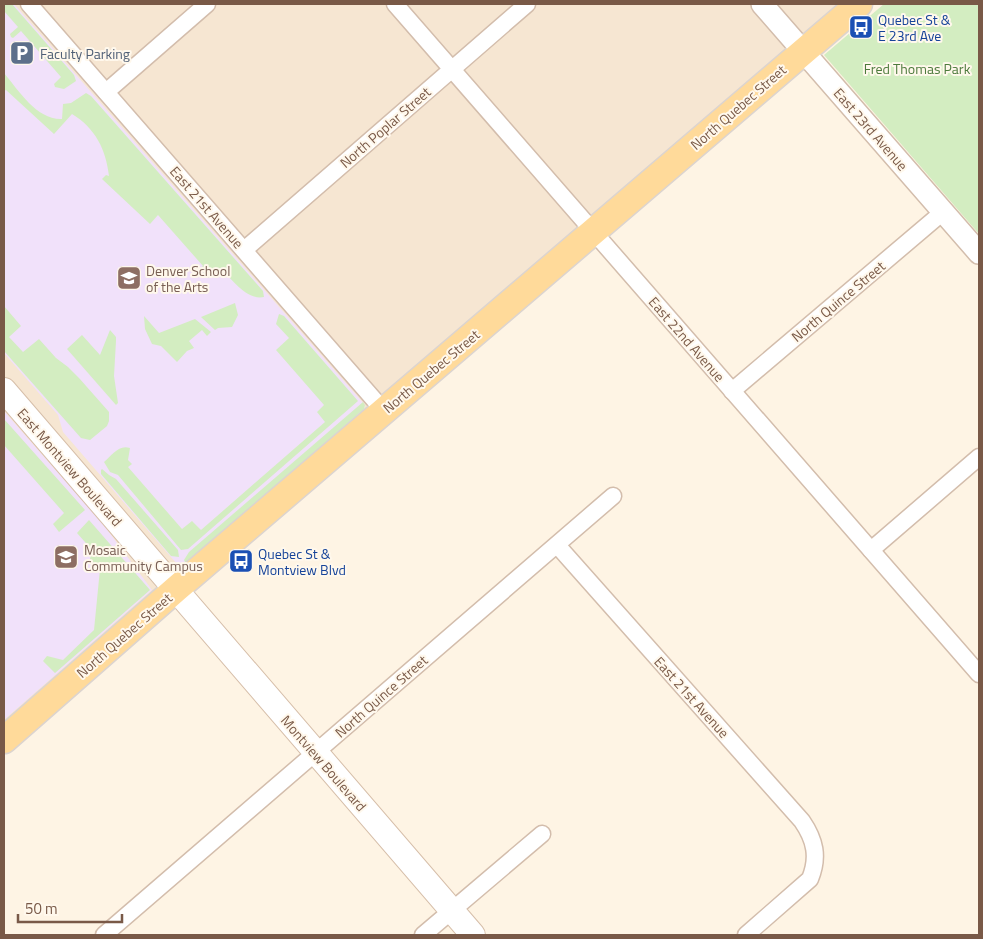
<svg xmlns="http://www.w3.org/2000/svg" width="983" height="939" font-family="'Titillium Web',sans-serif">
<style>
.residential{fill:#f6e6d2}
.education{fill:#f1e1fa}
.green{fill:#d3edc1}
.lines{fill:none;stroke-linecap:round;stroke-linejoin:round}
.minor-casing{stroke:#d3bdac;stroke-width:19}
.tertiary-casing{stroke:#d3bdac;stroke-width:24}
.secondary-casing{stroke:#d6bea9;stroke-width:26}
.primary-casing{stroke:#dcd4cf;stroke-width:29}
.minor{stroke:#fff;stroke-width:16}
.tertiary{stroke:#fff;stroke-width:21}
.secondary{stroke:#fff;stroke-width:24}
.primary{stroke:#ffda9a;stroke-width:26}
.labels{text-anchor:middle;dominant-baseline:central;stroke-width:4;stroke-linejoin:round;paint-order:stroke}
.transit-label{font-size:14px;fill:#164399;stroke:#fff8ec;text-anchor:start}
.service-label{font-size:14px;fill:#4e5e75;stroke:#fff8ec;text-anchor:start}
.park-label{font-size:14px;fill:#4d7a3c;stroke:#fff8ec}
.street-label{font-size:14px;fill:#795947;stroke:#fff8ec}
.education-label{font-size:14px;fill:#785e54;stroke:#fff8ec;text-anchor:start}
</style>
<rect width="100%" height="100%" fill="#fef4e4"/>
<g class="residential">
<polygon points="4,4 755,4 796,50 4,733"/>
<polygon points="771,4 846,4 803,41"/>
</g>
<g class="education">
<polygon points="4,4 14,4 365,405 364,409 185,566 181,566 177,564 63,432 58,415 4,353"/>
<polygon points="4,411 103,524 152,590 4,720"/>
</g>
<g class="green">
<polygon points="4,4 12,4 74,75 76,81 64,89 55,87 54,84 61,77 21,31 13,38 11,37 10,34 18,27 4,11"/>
<polygon points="884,4 979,4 979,234 824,55"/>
<path d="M4 73C19 91 37 120 62 119L63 104 71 103 86 93 91 96 263 291 264 297C247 301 231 278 220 268L209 278 200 269 203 266 158 215 150 224 102 179 106 175 109 176C106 149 95 128 72 114L54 134 6 90 4 91Z"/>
<polygon points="235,303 238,315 232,327 218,328 215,330 201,317"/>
<polygon points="4,306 21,326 9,337 23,352 39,339 56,358 68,367 79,378 109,412 109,421 107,426 90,440 81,438 4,351"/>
<path d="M279 314 284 316 358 401 188 549 181 550 118 475 110 472 104 462C112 455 119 444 130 448L128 460 132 464 128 467 182 529 192 521 201 530 325 422 317 412 324 405 276 350 289 338 276 324Z"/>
<polygon points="144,316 159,333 195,319 211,332 207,336 202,330 189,341 194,348 187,351 177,362 161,346 152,344 145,329"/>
<polygon points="110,330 116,337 116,341 114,376 118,403 116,405 67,349 82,335 100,355"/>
<polygon points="363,402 365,405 364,409 186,564 184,560 189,552"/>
<polygon points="4,419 85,510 59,532 53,524 64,513 4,445"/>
<polygon points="102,469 109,475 116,479 178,550 179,557 171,556 101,474 101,470"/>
<polygon points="89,520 150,590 55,673 43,661 47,656 63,660 94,630 100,569 90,559 92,550 77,533"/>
</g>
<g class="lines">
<defs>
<g id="minor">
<polyline points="29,4 384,411"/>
<polyline points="395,4 979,674"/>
<polyline points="106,92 207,4"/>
<polyline points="244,250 527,4"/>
<polyline points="732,391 943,212"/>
<path d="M557 545 802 821C815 840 819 857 810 879L746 935"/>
<polyline points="871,550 979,457"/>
<polyline points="104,935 613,496"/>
<polyline points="423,935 542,834"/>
</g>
<polyline id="tertiary" points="762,4 979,253"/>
<polyline id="secondary" points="4,390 473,935"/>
<polyline id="primary" points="4,740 176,589 859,4"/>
</defs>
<use href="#minor" class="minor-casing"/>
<use href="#tertiary" class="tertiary-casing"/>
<use href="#secondary" class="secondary-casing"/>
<use href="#primary" class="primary-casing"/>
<use href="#minor" class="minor"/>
<use href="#tertiary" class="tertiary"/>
<use href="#secondary" class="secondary"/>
<use href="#primary" class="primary"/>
</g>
<defs>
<symbol id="bus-square" viewBox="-11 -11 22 22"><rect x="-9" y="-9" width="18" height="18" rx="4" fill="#1a4fb4" stroke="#fff8ec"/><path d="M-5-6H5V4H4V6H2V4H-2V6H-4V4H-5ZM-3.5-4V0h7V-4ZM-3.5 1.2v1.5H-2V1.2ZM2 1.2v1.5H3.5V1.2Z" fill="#fff"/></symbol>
<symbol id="parking-square" viewBox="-11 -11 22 22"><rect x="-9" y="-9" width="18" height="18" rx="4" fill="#5c6f8a" stroke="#fff8ec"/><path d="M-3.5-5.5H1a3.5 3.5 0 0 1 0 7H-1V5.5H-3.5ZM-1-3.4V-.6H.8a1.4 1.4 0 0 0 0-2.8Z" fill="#fff"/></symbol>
<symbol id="school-square" viewBox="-11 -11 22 22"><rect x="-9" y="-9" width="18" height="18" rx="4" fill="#8d6e63" stroke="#fff8ec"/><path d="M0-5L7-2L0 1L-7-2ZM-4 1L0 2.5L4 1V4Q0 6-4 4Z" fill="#fff"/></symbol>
</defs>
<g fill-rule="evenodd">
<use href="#bus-square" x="847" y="13" width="28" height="28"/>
<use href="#parking-square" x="8" y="39" width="28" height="28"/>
<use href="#school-square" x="115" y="264" width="28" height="28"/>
<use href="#school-square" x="52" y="543" width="28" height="28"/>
<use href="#bus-square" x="227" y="547" width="28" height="28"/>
</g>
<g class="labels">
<g class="transit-label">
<text x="878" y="19">Quebec St &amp;<tspan x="878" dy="16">E 23rd Ave</tspan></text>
<text x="258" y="553">Quebec St &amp;<tspan x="258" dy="16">Montview Blvd</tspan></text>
</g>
<g class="service-label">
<text x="40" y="53">Faculty Parking</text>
</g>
<g class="park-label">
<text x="917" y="68">Fred Thomas Park</text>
</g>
<g class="street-label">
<text transform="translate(738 107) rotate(-41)">North Quebec Street</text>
<text transform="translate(385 127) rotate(-41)">North Poplar Street</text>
<text transform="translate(871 129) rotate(49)">East 23rd Avenue</text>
<text transform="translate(207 207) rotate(49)">East 21st Avenue</text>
<text transform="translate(838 301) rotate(-40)">North Quince Street</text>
<text transform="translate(687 339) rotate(49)">East 22nd Avenue</text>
<text transform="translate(431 371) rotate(-40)">North Quebec Street</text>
<text transform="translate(70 467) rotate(49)">East Montview Boulevard</text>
<text transform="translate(124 635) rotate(-41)">North Quebec Street</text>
<text transform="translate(381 696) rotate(-41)">North Quince Street</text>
<text transform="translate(692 697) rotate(48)">East 21st Avenue</text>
<text transform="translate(324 763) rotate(49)">Montview Boulevard</text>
</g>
<g class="education-label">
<text x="146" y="270">Denver School<tspan x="146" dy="16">of the Arts</tspan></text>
<text x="84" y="549">Mosaic<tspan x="84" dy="16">Community Campus</tspan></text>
</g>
</g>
<rect width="983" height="939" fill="none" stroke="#795947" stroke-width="10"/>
<path d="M18 914v8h104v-8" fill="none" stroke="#795947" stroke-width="2.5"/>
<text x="25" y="914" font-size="15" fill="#795947" stroke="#fff8ec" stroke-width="4" paint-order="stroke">50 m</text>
</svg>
